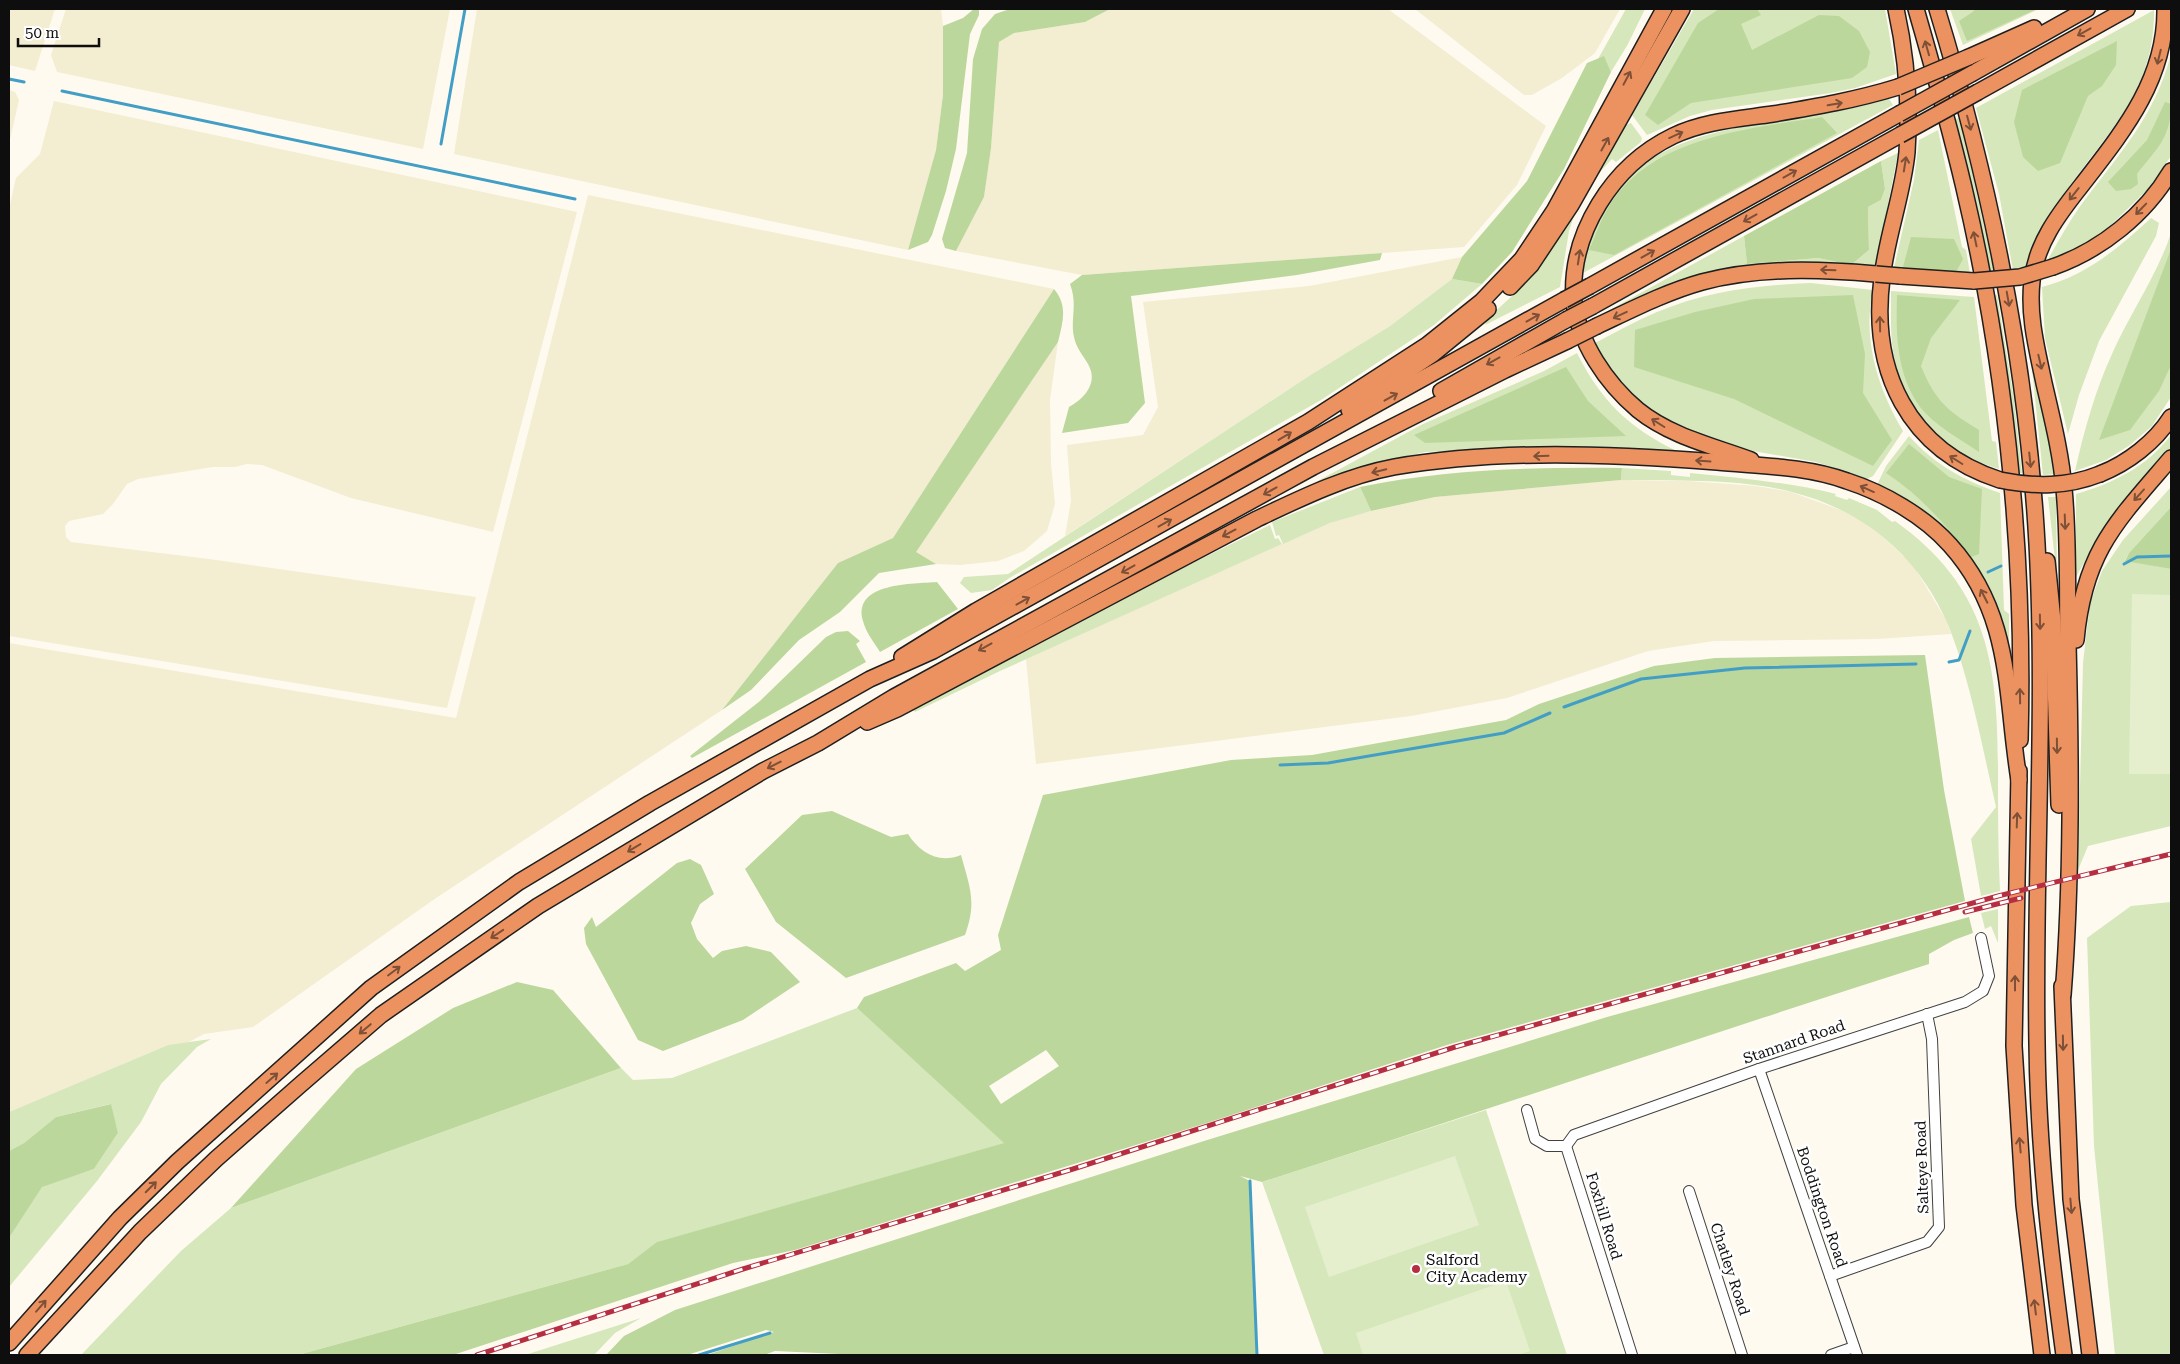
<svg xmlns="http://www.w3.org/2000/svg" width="2180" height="1364" font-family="'Roboto Serif',serif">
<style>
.farmland{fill:#f3edd1}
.green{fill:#d6e7bb}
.forest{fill:#bcd79b;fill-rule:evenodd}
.pitch{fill:#e6efcd}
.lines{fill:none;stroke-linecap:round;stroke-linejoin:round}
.stream{stroke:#439ec6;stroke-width:3}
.minor-casing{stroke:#414141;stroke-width:12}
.highway-casing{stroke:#1f1f1f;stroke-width:18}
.minor{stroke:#fff;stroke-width:10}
.highway{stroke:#ec9260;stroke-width:15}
.rail-casing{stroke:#b62e42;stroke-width:5}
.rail{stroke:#fff;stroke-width:3;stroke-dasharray:9;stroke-linecap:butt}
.highway-bridge-casing{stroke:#1f1f1f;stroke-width:18;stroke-linecap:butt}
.highway-bridge{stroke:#ec9260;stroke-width:15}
.oneway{stroke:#7d5037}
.poi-dot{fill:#b62e42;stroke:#fff;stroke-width:2}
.labels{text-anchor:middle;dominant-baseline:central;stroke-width:5;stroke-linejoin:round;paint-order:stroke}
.street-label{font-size:15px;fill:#0e0e0e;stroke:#fff}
.poi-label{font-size:15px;fill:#0e0e0e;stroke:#fff;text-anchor:start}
</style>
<rect width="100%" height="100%" fill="#fefaf0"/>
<g class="farmland">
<polygon points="9,9 55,9 35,71 9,65"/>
<polygon points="66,9 450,9 423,149 57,72 51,55"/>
<polygon points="477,9 941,9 943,26 943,95 936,150 908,250 454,154"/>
<polygon points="1110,9 1388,9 1546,126 1517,185 1464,247 1082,275 956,251 984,197 991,148 999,42 1014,33 1085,22"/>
<polygon points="1415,9 1620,9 1595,53 1562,78 1532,95 1524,95"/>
<polygon points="9,90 15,92 19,100 9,144"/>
<polygon points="54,101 577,212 493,532 351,498 262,465 247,464 235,467 213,467 138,479 127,484 113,504 103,514 69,521 65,526 66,537 71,542 209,559 476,597 447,708 9,636 9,209 16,178 40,154"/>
<polygon points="588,195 1054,289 893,538 838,563 722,710 436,898 253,1027 204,1034 187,1043 168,1045 9,1112 9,643 456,718"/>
<polygon points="1462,257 1452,279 1390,326 1309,376 1065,536 1071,501 1067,445 1143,435 1158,407 1143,302 1309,286"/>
<polygon points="1058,342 1050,400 1051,463 1055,504 1047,531 1024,551 998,561 960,565 936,564 915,552"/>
<polygon points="1621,480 1688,481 1756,486 1791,492 1849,513 1872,527 1913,565 1946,620 1951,634 1877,639 1714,641 1648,651 1507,698 1411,716 1036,764 1026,659 1234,565 1330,523 1358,514 1435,497"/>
</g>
<g class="green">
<polygon points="1626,9 1645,9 1628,44 1611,72 1604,57 1598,59"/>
<polygon points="1694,9 1885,9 1896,74 1855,88 1831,93 1712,110 1690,116 1647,135 1632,115"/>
<polygon points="1950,9 2039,9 1963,45"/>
<path d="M2154 10C2155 93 2105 134 2062 197 2048 218 2039 242 2029 265L2013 270 1999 194 1976 108Z"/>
<path d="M2171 54V156L2149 188 2113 223 2086 244 2047 261C2058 242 2068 223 2081 205 2118 155 2155 117 2171 54Z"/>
<path d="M1889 99 1893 105 1583 273C1612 105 1766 136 1889 99Z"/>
<polygon points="1960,117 1994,272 1989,272 1955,120"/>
<polygon points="1631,123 1642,138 1641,142 1616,162 1612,159 1598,174 1626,125"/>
<polygon points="1938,130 1962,247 1966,250 1970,274 1894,268 1914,180 1919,140"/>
<polygon points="1898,153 1876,266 1806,264 1611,311 1597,317 1744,236 1747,264 1818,258 1851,265 1869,250 1868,207 1881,200 1885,189 1881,161"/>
<polygon points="1575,213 1569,231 1560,287 1485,325 1488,318 1512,296"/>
<path d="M2151 218 2159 223 2156 236 2099 341 2079 395 2068 434 2045 338 2042 287C2085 276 2119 248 2151 218Z"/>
<path d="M2171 233V397L2152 426 2130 445 2106 460 2075 471C2084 431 2095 391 2112 354 2130 313 2157 276 2171 233Z"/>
<polygon points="1452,279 1482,284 1434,325 1321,400 1011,577 992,590 971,593 960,583 964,577 1008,574 1309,376 1390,326"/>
<path d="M1811 283 1873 290C1862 339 1878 389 1903 431L1873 476 1867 479 1816 462 1736 448 1665 423 1623 390 1599 354 1595 343C1616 332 1636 321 1657 312 1707 291 1758 285 1811 283Z"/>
<path d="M1891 291 1974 297 1992 441 1996 442 1999 469C1946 454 1905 411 1894 357 1890 335 1891 313 1891 291Z"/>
<polygon points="1997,295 2014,399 2022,473 2018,473 2009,390 1993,296"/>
<path d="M1577 353C1601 401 1629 428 1677 451L1559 446 1425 452 1356 468 1314 483 1423 424 1544 371Z"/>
<polygon points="2031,359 2052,450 2055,474 2043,475"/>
<path d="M2171 435V454L2100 534 2076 577V494C2112 484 2148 466 2171 435Z"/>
<path d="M1909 436C1935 465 1963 480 2000 493L2004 610 2009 614V646L1980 580 1877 485 1886 466Z"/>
<path d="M1622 468 1671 471V475L1690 477V473C1739 478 1788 482 1836 494L1835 496 1847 500 1849 498 1877 510 1892 522 1895 521C1989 588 1998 665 1998 773 1998 812 1998 852 2000 891L1981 896 1971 839 1996 807C1984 755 1974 700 1957 649 1931 568 1874 513 1792 492 1737 478 1677 481 1621 480Z"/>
<polygon points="1360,487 1371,511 1330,523 1283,544 1279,535 1276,536 1272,522"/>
<polygon points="2171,487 2171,507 2129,553 2125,560 2171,569 2171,826 2088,846 2078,870 2083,663 2090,603 2102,571 2123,540"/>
<polygon points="2048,497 2056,497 2057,578"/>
<polygon points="1270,525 1275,539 1278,538 1282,544 1000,671 915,712 911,708 1093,612"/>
<polygon points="2171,902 2171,1355 2115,1355 2094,1146 2087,938 2131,906"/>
<polygon points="1998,909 1998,943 1991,926 1985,929 1981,913"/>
<polygon points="857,1008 1005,1143 658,1242 628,1264 298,1355 81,1355 181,1251 231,1208 621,1068 633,1080 672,1078"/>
<polygon points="211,1039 197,1047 161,1084 141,1122 97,1181 9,1287 9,1238 42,1186 94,1169 118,1133 110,1104 56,1117 24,1143 9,1151 9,1112 168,1045"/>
<polygon points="1486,1110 1567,1355 1324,1355 1262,1182"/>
<polygon points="641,1318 615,1333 594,1355 525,1355"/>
</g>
<g class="forest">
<polygon points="974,9 979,10 979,15 970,34 956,149 946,191 932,235 928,242 908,250 936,150 943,95 943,26 963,18"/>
<polygon points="1010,9 1110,9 1085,22 1014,33 999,42 991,148 984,197 956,251 945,248 942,239 967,153 973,59 982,29 995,14"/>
<polygon points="1719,9 1757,9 1761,15 1741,24 1752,50 1819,15 1839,16 1859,31 1870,52 1867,67 1852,78 1691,103 1658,125 1645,115 1698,23"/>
<polygon points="1974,9 2037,9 1967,41 1959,21 1974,11"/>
<polygon points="2117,41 2116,65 2102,86 2088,96 2060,163 2038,171 2023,157 2014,122 2022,90"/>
<polygon points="1604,56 1611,72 1564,169 1512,252 1482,284 1452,279 1462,257 1527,181 1587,63"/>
<path d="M2165 102 2171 104C2171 138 2157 148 2137 174L2138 184 2131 189 2116 191 2108 182 2147 140Z"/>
<path d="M1822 117 1837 133 1614 255 1589 250C1596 235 1601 218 1610 205 1653 136 1749 129 1822 117Z"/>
<polygon points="1881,161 1885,189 1881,200 1868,207 1869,250 1851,265 1818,258 1747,264 1744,236"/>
<polygon points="1911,237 1954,239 1963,259 1956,272 1903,267"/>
<polygon points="2171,249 2171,365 2159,391 2130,430 2099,440"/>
<path d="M1382 253 1380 260 1297 275 1131 296 1145 403 1128 423 1062 433 1069 407C1084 399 1099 383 1088 364 1083 355 1076 348 1074 337 1070 319 1078 305 1070 284L1082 275Z"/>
<path d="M1054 289C1068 305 1063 322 1058 342L916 552 936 564 879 573 840 612 799 640 751 690 722 710 838 563 893 538Z"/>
<polygon points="1853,295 1865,354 1863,393 1892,440 1873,466 1734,399 1634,367 1635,330 1695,312 1754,299"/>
<path d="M1897 295 1960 300 1931 338 1921 366C1935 401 1948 411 1979 430V452C1960 439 1934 425 1920 407 1896 373 1896 334 1897 295Z"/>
<polygon points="1566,367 1588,401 1626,436 1425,443 1414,435"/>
<path d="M1909 444 1949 477 1982 489 1979 554 1971 557C1946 525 1921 496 1886 473Z"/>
<path d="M1622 468 1621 480 1435 497 1371 511 1360 487C1447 469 1534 467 1622 468Z"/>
<polygon points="2171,507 2171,569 2125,561 2129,553"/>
<path d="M937 582 958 609 880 652C874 642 866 633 863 621 852 582 914 584 937 582Z"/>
<polygon points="848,631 860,641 856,644 866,662 692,758 690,756 760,701 826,637 836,632"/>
<path d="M1925 655 1944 790 1965 901 1447 1045 1207 1123 795 1250 733 1263 453 1355H298L628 1264 657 1242 1004 1143 857 1008 864 997 956 963 965 971 1001 950 998 935 1043 795 1231 760 1312 755 1506 720 1539 704 1654 666 1715 658ZM1046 1050 1059 1066 1001 1104 989 1086Z"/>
<path d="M832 811 891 837 908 834C920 853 939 864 961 855 970 888 977 902 965 935L846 978 776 922 745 869 802 815Z"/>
<polygon points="690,859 701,865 714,894 700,904 691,923 697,939 713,958 722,951 746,946 771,952 800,982 743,1020 663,1051 638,1040 586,944 584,928 592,917 596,927 677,863"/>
<path d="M1969 917 1973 933 1954 940 1929 954V964C1706 1035 1485 1111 1262 1182L1240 1176 1250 1181 1257 1355H861L775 1351 764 1355H707L774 1332 766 1330 687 1355H606L624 1336 675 1310 1204 1141 1607 1017Z"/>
<polygon points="517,982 553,990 621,1068 231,1208 356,1069 453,1008"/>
<polygon points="111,1104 118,1133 94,1169 42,1187 9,1238 9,1151 24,1143 56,1117"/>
</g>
<g class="pitch">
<polygon points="2132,594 2171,595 2171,774 2129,774"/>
<polygon points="1455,1156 1479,1225 1329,1277 1305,1207"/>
<polygon points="1506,1281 1530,1351 1518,1355 1363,1355 1356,1333"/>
</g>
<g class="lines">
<g class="stream">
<polyline points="9,79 24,82"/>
<polyline points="62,91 575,199"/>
<polyline points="441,144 465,9"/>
<polyline points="2124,564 2137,557 2171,556"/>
<polyline points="1988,572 2001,566"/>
<polyline points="1949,662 1959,660 1970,631"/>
<polyline points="1564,707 1641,679 1745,668 1916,664"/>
<polyline points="1280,765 1328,763 1504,733 1550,713"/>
<polyline points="1250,1181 1257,1355"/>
<polyline points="699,1355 770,1333"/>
</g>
<defs>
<g id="minor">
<polyline points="1759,1069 1857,1355"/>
<polyline points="1527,1110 1535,1139 1547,1146 1566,1146 1632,1355"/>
<polyline points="1566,1146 1574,1135 1759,1069 1965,1002 1983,991 1989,976 1981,938"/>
<polyline points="1689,1191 1742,1355"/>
<polyline points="1830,1276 1927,1242 1939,1227 1932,1039 1927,1014"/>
<polyline points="1831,1355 1854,1347"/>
</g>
<g id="highway">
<path d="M1896 9C1906 54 1910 105 1907 152 1903 194 1887 235 1882 278 1870 371 1908 450 2000 480"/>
<path d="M1916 9C1933 68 1950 128 1964 188 2006 367 2025 556 2020 740"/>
<path d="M1937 9C1990 183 2027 362 2037 544 2046 710 2034 876 2037 1043 2038 1147 2050 1252 2064 1355"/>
<polyline points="1969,57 2034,28"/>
<polyline points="1973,73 2087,9"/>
<polyline points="1978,92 2127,9"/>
<path d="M2053 267C2101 250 2145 215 2171 171"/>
<polyline points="1900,276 1974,281"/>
<polyline points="1590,286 1899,114"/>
<polyline points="1510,287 1531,265 1571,205 1682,9"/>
<polyline points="1593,306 1900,135"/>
<path d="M1597 326C1631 310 1666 292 1702 282 1759 267 1818 269 1876 274"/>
<polyline points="1441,391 1566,320"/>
<polyline points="1349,410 1433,354 1488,309"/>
<path d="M1751 460C1713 446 1670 436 1638 410 1607 384 1578 342 1574 301 1569 233 1613 165 1673 136 1704 121 1739 119 1773 114 1815 107 1856 100 1898 87"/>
<path d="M2100 474C2128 463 2155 442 2171 417"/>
<polyline points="2047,561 2053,621 2059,805"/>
<path d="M2076 640C2084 552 2116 522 2171 458"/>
<polyline points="902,657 976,611 1308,422 1427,345 1482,301 1522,259 1554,211 1664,9"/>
<path d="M867 722 897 709 1257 519C1301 498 1346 476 1394 467 1500 449 1610 454 1717 462 1760 466 1806 466 1847 481 1884 493 1924 516 1950 545 2013 615 2005 694 2019 780"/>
<polyline points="2019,771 2014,1046 2024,1205 2042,1355"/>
<polyline points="2062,986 2071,1199 2090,1355"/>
<path d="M2063 995C2072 879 2071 760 2068 644 2067 593 2069 540 2064 489 2061 453 2052 418 2044 383 2037 349 2028 316 2032 281 2036 244 2058 215 2081 186 2122 133 2166 80 2165 9"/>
<polyline points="9,1343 120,1218 177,1162 371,988 519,882 650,803 870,679 933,651 1564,300"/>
<polyline points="27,1355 140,1232 216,1159 300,1085 381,1015 538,906 763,771 818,743 894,697 1313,467 1505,370 1567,341"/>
</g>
</defs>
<use href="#minor" class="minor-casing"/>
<use href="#highway" class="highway-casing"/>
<use href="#minor" class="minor"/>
<use href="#highway" class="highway"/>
<defs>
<g id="rail">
<polyline points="1965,912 2021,898"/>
<polyline points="477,1355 743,1269 1073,1169 1455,1047 1998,896 2171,854"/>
</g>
</defs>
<use href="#rail" class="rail-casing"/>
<use href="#rail" class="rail"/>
<defs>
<g id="highway-bridge">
<polyline points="1898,87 1969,57"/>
<polyline points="1899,114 1973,73"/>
<polyline points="1900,135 1978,92"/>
<polyline points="1876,274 1900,276"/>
<polyline points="1974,281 2020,277 2053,267"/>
<polyline points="1564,300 1590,286"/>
<polyline points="1566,320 1593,306"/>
<polyline points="1567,341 1597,326"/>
<path d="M2000 480C2035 487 2067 487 2100 474"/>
</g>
</defs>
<use href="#highway-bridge" class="highway-bridge-casing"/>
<use href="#highway-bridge" class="highway-bridge"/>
</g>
<defs><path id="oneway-shaft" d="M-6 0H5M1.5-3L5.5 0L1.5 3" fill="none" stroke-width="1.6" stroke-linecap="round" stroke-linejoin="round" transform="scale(1.25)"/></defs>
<g class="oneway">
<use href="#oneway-shaft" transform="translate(2084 32) rotate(151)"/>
<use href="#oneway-shaft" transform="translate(1927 48) rotate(-106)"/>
<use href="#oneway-shaft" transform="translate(2159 57) rotate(104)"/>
<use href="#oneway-shaft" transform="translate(1627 78) rotate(-62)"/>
<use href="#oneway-shaft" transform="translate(1835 104) rotate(-10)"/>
<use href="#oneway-shaft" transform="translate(1969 123) rotate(75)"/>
<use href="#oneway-shaft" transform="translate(1676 135) rotate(-24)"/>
<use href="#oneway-shaft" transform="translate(1605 144) rotate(-61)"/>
<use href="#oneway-shaft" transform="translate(1905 164) rotate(-81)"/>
<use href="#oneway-shaft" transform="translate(1790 174) rotate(-29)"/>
<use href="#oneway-shaft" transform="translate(2074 194) rotate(128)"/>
<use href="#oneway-shaft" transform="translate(2141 209) rotate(134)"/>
<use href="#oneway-shaft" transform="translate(1750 218) rotate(151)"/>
<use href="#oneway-shaft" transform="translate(1975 239) rotate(-102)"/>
<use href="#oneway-shaft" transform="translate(1648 254) rotate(-29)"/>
<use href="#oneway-shaft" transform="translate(1579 257) rotate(-81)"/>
<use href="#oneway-shaft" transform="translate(1828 270) rotate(-178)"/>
<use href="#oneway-shaft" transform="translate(2008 299) rotate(80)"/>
<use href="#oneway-shaft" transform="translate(1620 315) rotate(155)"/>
<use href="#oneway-shaft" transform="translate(1533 318) rotate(-29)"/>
<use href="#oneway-shaft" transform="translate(1880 324) rotate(-91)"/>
<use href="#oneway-shaft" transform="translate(1493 361) rotate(151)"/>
<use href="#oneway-shaft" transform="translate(2040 362) rotate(77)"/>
<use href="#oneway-shaft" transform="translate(1391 397) rotate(-29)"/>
<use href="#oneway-shaft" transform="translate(1658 423) rotate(-148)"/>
<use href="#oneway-shaft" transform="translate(1285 436) rotate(-31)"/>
<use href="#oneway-shaft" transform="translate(1541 456) rotate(178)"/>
<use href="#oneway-shaft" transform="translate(1956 460) rotate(-148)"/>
<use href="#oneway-shaft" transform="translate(2030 460) rotate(84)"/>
<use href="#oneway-shaft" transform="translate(1703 461) rotate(-176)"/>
<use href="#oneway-shaft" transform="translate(1379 471) rotate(167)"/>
<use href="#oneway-shaft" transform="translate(1867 489) rotate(-156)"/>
<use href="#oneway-shaft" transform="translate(1270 491) rotate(151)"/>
<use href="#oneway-shaft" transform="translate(2139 495) rotate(132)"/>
<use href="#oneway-shaft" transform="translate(2065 522) rotate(88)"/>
<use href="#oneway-shaft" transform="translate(1165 523) rotate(-29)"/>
<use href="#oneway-shaft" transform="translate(1229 533) rotate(152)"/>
<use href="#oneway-shaft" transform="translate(1128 569) rotate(151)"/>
<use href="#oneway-shaft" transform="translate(1984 596) rotate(-117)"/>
<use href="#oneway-shaft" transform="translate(1023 601) rotate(-29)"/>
<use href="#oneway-shaft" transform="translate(2040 622) rotate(89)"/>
<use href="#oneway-shaft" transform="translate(985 647) rotate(151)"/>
<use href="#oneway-shaft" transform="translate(2020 696) rotate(-91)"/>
<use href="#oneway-shaft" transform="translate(2057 746) rotate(89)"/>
<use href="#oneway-shaft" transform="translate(774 765) rotate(153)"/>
<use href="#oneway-shaft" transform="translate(2017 820) rotate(-88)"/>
<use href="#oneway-shaft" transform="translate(634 848) rotate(149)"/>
<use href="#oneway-shaft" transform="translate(497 934) rotate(146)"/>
<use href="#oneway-shaft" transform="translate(394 971) rotate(-37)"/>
<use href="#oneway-shaft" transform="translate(2015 983) rotate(-90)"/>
<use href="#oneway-shaft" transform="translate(365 1029) rotate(140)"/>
<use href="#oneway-shaft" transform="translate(2063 1043) rotate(89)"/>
<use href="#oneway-shaft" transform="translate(272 1078) rotate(-41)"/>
<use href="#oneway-shaft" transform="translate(2020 1145) rotate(-95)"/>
<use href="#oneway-shaft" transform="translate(151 1187) rotate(-45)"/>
<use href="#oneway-shaft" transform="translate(2071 1206) rotate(85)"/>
<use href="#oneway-shaft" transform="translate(41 1306) rotate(-49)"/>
<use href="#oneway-shaft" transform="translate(2035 1307) rotate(-97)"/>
</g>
<circle class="poi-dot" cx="1416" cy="1269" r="5"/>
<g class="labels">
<g class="street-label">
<text transform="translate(1794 1042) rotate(-19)">Stannard Road</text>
<text transform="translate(1922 1167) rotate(-92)">Salteye Road</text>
<text transform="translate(1822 1207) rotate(71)">Boddington Road</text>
<text transform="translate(1604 1216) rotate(73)">Foxhill Road</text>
<text transform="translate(1730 1269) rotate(72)">Chatley Road</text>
</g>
<g class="poi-label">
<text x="1426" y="1260">Salford<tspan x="1426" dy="17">City Academy</tspan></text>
</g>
</g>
<rect width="2180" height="1364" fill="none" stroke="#0e0e0e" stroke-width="20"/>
<path d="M18 38v8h81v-8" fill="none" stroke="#0e0e0e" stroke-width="2.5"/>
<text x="25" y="38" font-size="15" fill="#0e0e0e" stroke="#ffffff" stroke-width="4" paint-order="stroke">50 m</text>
</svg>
